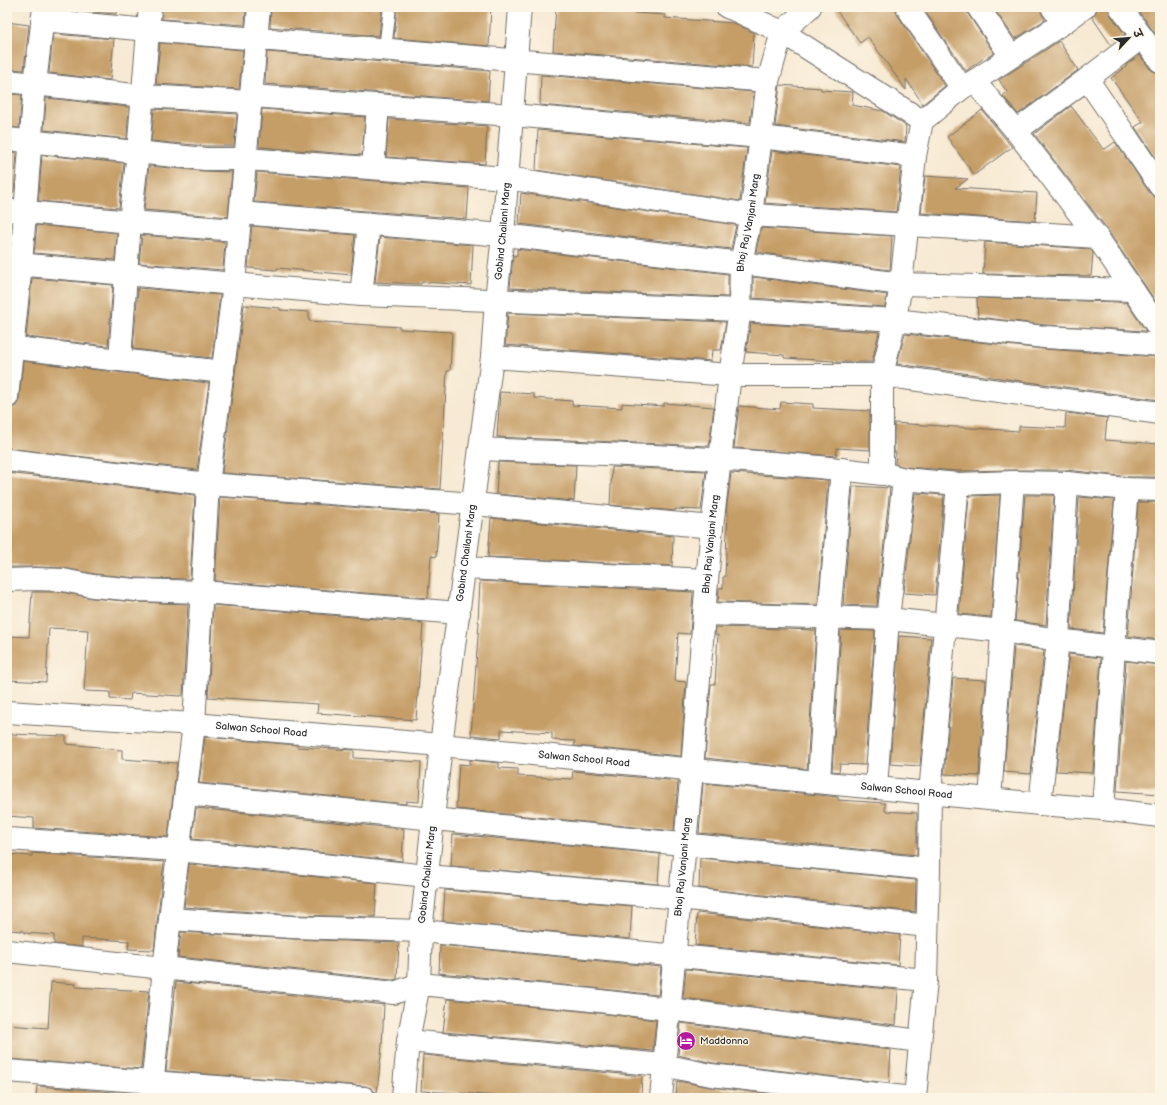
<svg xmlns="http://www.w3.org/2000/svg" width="1167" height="1105" font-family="'Balsamiq Sans','Playpen Sans Deva',sans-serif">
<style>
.building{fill:#c59d66}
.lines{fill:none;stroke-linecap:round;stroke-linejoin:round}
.service-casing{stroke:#726e66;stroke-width:14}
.minor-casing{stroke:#726e66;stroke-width:24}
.tertiary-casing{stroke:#726e66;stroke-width:24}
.service{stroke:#fff;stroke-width:12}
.minor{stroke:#fff;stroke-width:22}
.tertiary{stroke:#fff;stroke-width:22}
.labels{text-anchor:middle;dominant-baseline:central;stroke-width:3;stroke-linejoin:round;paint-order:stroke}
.street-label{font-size:10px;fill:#2b2b2b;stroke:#fcf5e5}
.poi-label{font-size:10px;fill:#2b2b2b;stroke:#fcf5e5;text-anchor:start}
</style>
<rect width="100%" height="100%" fill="#fcf5e5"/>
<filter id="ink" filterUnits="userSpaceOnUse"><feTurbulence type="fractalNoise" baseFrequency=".025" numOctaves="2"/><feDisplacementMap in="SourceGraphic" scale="8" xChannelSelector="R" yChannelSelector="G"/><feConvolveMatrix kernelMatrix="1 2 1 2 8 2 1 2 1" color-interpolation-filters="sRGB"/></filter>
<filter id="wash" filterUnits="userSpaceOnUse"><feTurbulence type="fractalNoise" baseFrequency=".012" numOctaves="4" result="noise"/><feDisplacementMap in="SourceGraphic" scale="16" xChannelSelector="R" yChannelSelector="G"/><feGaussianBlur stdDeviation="0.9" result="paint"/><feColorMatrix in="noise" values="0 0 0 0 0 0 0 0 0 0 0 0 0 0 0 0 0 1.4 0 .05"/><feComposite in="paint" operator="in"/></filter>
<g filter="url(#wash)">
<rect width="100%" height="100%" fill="#f7e9d3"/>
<g id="blocks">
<g class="building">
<polygon points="93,7 117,7 116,14 93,12"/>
<polygon points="162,7 246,7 245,25 162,19"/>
<polygon points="271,7 382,7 379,36 270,27"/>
<polygon points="397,7 491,7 489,46 394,38"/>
<polygon points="556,7 592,7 591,10 665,15 665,18 734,23 754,33 752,67 553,51"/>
<polygon points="834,7 895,7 897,14 945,86 923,104 906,79 906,90 868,37 860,43"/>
<polygon points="922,7 966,7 968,14 994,53 985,59 984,58 966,71"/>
<polygon points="993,7 1040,7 1042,14 1045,20 1015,39"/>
<polygon points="1097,7 1108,7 1110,14 1125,34 1111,45 1092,17 1096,12"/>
<polygon points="1136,7 1160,7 1160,40"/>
<polygon points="7,22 29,25 24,70 7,69"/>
<polygon points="53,34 114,39 110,80 49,73"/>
<polygon points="1059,41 1078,70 1018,114 1003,96 1007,92 999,80"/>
<polygon points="160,43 243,50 239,89 156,84"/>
<polygon points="267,52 490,71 488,101 265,84"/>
<polygon points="1140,55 1150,69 1155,72 1160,73 1160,164 1135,127 1143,122 1111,78 1126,67 1126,65"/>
<polygon points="541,75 754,92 750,123 540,105"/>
<polygon points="780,85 821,88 821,90 853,92 852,105 883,111 906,126 905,142 775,126"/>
<polygon points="7,94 22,95 19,128 7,127"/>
<polygon points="46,98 129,107 127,139 44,130"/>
<polygon points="1071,106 1103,149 1104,148 1105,149 1115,142 1150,193 1154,197 1160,198 1160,308 1107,229 1034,134"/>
<polygon points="154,109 237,114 234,146 206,146 151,141"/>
<polygon points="262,109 365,117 362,155 259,147"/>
<polygon points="982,110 1012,147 974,175 947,137"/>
<polygon points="389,119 487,126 485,164 386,157"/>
<polygon points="538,130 747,148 740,201 536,170"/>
<polygon points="772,151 901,167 896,212 765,203"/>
<polygon points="7,152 17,153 14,192 7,192"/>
<polygon points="42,155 124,163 119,208 38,201"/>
<polygon points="149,166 204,171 232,172 228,217 144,210"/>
<polygon points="257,172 469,188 467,219 254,202"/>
<polygon points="925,176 968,179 955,188 1037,193 1035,221 921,213"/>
<polygon points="521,193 736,225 731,249 519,224"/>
<polygon points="37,225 117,233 115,260 34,253"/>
<polygon points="252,226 355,235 351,275 277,268 277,270 248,268"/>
<polygon points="761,228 892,236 890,270 756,252"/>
<polygon points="142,235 225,242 223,270 139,263"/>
<polygon points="380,237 473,245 471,285 422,282 421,284 375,282"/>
<polygon points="985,242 1090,249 1093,253 1091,276 983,274"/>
<polygon points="517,249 728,274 728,297 510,288 513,255 517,256"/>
<polygon points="753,277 887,295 885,307 753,298"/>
<polygon points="32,278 113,285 108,346 26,337"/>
<polygon points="138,288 220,295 212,358 133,349"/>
<polygon points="977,298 1116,302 1125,303 1126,302 1146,331 1045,325 978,317"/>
<polygon points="244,305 280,308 280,310 309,312 309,321 400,327 400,329 452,332 450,371 447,371 440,489 222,473"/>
<polygon points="508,313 726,322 721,350 712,350 711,361 505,345"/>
<polygon points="751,323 879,332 872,362 833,362 834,361 784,358 784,355 746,352"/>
<polygon points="905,334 1043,349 1160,357 1160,400 897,364"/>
<polygon points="23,361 209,383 197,470 7,448 7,409 12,408 17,405 19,399"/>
<polygon points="500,392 534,394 534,398 572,401 572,405 622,408 622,403 664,406 664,403 714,407 709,446 497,437"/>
<polygon points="781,402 813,404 813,408 870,411 870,450 837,448 836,456 734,448 739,406 780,409"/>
<polygon points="1066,413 1107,418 1105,440 1160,444 1158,477 1128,477 1067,470 1013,470 958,471 906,467 895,464 896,452 894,452 894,423 1019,431 1019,426 1065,428"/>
<polygon points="498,462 576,465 574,501 496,494"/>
<polygon points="612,467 706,471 701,510 675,509 675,511 610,505"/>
<polygon points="7,473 195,495 190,579 137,578 95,574 63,568 36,567 7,567"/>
<polygon points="731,473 828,480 818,605 718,602 719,588 723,588 723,577 725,577 728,512 726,512"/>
<polygon points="853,486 890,488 877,606 843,605"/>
<polygon points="915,493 944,495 935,595 904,593"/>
<polygon points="1000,495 991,617 959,614 969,496"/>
<polygon points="1025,495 1054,495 1046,625 1015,621"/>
<polygon points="220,497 439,514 436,557 431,556 428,598 215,581"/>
<polygon points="1079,497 1114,500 1103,633 1071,629"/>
<polygon points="1138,502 1156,502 1156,505 1160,506 1160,640 1128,636"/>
<polygon points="491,518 673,536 672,566 488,557"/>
<polygon points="480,581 693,592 690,634 678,633 675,681 686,682 681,756 574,746 575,741 552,740 552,733 501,730 501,738 471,735 479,622 478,622"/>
<polygon points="32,592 62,592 92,598 135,602 188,604 183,695 181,696 131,693 130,700 110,699 110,692 84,691 88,630 49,628 46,682 7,680 7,636 29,637"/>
<polygon points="213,605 423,623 416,720 317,713 318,704 208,697"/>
<polygon points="716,627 816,630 807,769 705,758 711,684 715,684 718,635 715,635"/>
<polygon points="841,630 875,631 865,765 840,764 839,772 832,771"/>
<polygon points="899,636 931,638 920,766 890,764"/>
<polygon points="1014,646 1044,650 1031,774 1004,772"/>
<polygon points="1069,654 1101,658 1093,773 1056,771"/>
<polygon points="1126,661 1160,665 1160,794 1117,791"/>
<polygon points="953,678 986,680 979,776 944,774"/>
<polygon points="9,734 66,736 66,744 99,747 99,748 122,750 122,759 177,763 168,837 34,828 34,818 7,816 7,767"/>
<polygon points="205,737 297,745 297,747 354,750 354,758 421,762 419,802 406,801 406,804 199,783"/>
<polygon points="470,760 499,763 499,768 518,769 518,776 572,779 573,771 678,781 674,831 456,809 459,764 470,765"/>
<polygon points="703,783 838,797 838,800 885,803 885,811 917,813 917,855 699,833"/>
<polygon points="196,808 404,829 402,861 192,839"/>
<polygon points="453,834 660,854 658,884 451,866"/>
<polygon points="32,853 164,862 154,950 128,949 129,941 82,938 82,947 54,944 54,935 24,933 24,931 7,930 7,854 32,856"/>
<polygon points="700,858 916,880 915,912 699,888"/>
<polygon points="189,864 377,883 375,917 293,915 184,907"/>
<polygon points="445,890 632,906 630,939 443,921"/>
<polygon points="697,913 900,935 898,965 695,945"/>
<polygon points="181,932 292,939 399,943 397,979 392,980 178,957"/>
<polygon points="440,945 661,967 658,995 583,987 439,973"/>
<polygon points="686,969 898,990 896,1025 683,998"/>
<polygon points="51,982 76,984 75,987 149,991 141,1069 7,1059 7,1025 48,1028"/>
<polygon points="176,982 384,1005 382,1046 377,1092 375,1092 371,1088 365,1086 166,1071"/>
<polygon points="447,999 581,1011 656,1020 653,1051 443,1032"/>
<polygon points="681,1023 891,1050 889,1083 713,1063 678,1055"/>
<polygon points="423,1055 642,1076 641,1098 518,1098 461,1093 421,1091"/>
<polygon points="677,1081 710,1087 803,1098 676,1098"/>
<polygon points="37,1086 139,1094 139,1098 36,1098"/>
</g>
</g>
</g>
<g filter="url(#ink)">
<use href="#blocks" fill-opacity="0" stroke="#726e66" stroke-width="1"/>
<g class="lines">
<defs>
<polyline id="service" points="385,49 390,7"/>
<g id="minor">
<polyline points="727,7 735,10 782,32 922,121"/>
<polyline points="978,7 1011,56"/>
<polyline points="1052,7 1063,23"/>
<polyline points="1120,7 1160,61"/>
<polyline points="42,20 148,30 768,81"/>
<polyline points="1142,37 1087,79 1160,186"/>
<polyline points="7,81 143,96 251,102"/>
<polyline points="974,81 1016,131 1097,237 1160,330"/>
<polyline points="962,88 974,81 1063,23 1085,7"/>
<polyline points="251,96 512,115 761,137 915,156"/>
<polyline points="1016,131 1087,79"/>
<polyline points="7,139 205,159 245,159 507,178 751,215 1097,237"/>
<polyline points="373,168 378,105"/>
<polyline points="7,210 130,222 238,230"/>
<polyline points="241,213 503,235 741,263 901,284 1133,290"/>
<polyline points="7,263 234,284 361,295 740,310 895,320 1044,337 1084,339 1160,345"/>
<polyline points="361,295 369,224"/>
<polyline points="7,347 223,372"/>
<polyline points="492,357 730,375 882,375 1160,413"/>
<polyline points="120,360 126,274 130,222 138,152 150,7"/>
<polyline points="7,397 21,264 35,84 44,7"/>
<path d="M481 449C614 455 750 457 882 474V375L895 320 901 284 915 156 922 121 962 88 907 7"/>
<polyline points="7,460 208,484 474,504 712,527"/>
<polyline points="889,475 904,479 958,484 1013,482 1067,483 1127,489 1160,490"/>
<polyline points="465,568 707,580"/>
<polyline points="7,580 36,579 63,580 93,586 136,590 202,592 459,613"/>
<polyline points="704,614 888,619 1002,631 1058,640 1160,653"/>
<polyline points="819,782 829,617 842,469"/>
<polyline points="876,788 888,619 904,479"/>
<polyline points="186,794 929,869"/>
<polyline points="990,799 1013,482"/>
<polyline points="1040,804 1058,640 1067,483"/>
<polyline points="1103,809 1114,648 1127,489"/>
<polyline points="7,839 178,850 427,876 680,898 927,926"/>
<polyline points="170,919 292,927 421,931 926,980"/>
<polyline points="7,951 394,993 419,984 582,999 669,1009 920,1041"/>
<polyline points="408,1041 663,1065 711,1075 913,1098"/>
<polyline points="7,1071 364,1098"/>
<polyline points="151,1098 164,968 194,724 208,484 234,284 259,7"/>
<path id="s1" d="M403 1098 408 1041 419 984 421 931 441 745 492 357 496 300 503 235 520 7"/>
<path id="s2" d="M661 1098 692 770 704 614 712 527 730 375 740 310 741 263 751 215 768 81 782 32 810 7"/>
<polyline points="915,1098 926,980 929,869 930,793 958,484"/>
</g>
<g id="tertiary">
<path id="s3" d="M7 712 194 724 441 745 1040 804 1103 809 1160 816"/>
</g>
</defs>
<use href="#service" class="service-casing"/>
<use href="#minor" class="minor-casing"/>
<use href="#tertiary" class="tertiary-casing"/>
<use href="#service" class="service"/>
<use href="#minor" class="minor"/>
<use href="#tertiary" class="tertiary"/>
</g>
</g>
<defs>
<symbol id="hotel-disc" viewBox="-11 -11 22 22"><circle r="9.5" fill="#b5179e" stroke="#fcf5e5"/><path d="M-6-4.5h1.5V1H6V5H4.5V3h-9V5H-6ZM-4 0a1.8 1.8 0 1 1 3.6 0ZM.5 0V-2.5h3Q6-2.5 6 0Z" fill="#fff"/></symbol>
</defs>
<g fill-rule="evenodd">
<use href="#hotel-disc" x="675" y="1030" width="22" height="22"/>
</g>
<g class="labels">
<g class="street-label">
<text stroke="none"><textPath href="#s2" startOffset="880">Bhoj Raj Vanjani Marg</textPath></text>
<text stroke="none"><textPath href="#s1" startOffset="873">Gobind Chailani Marg</textPath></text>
<text stroke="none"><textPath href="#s2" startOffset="556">Bhoj Raj Vanjani Marg</textPath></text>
<text stroke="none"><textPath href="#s1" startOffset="549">Gobind Chailani Marg</textPath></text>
<text stroke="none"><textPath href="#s3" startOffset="255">Salwan School Road</textPath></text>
<text stroke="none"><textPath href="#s3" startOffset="579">Salwan School Road</textPath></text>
<text stroke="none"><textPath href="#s3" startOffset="903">Salwan School Road</textPath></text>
<text stroke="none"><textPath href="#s2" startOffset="232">Bhoj Raj Vanjani Marg</textPath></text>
<text stroke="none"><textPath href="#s1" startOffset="225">Gobind Chailani Marg</textPath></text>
</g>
<g class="poi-label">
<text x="700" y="1041">Maddonna</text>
</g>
</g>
<rect width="1167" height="1105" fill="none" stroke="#fcf5e5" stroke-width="24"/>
<g transform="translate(1129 38) rotate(64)" stroke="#fcf5e5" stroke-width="3" paint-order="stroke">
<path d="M0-3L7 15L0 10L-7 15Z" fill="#2b2b2b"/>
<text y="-6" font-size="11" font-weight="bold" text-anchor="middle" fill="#2b2b2b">उ</text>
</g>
</svg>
